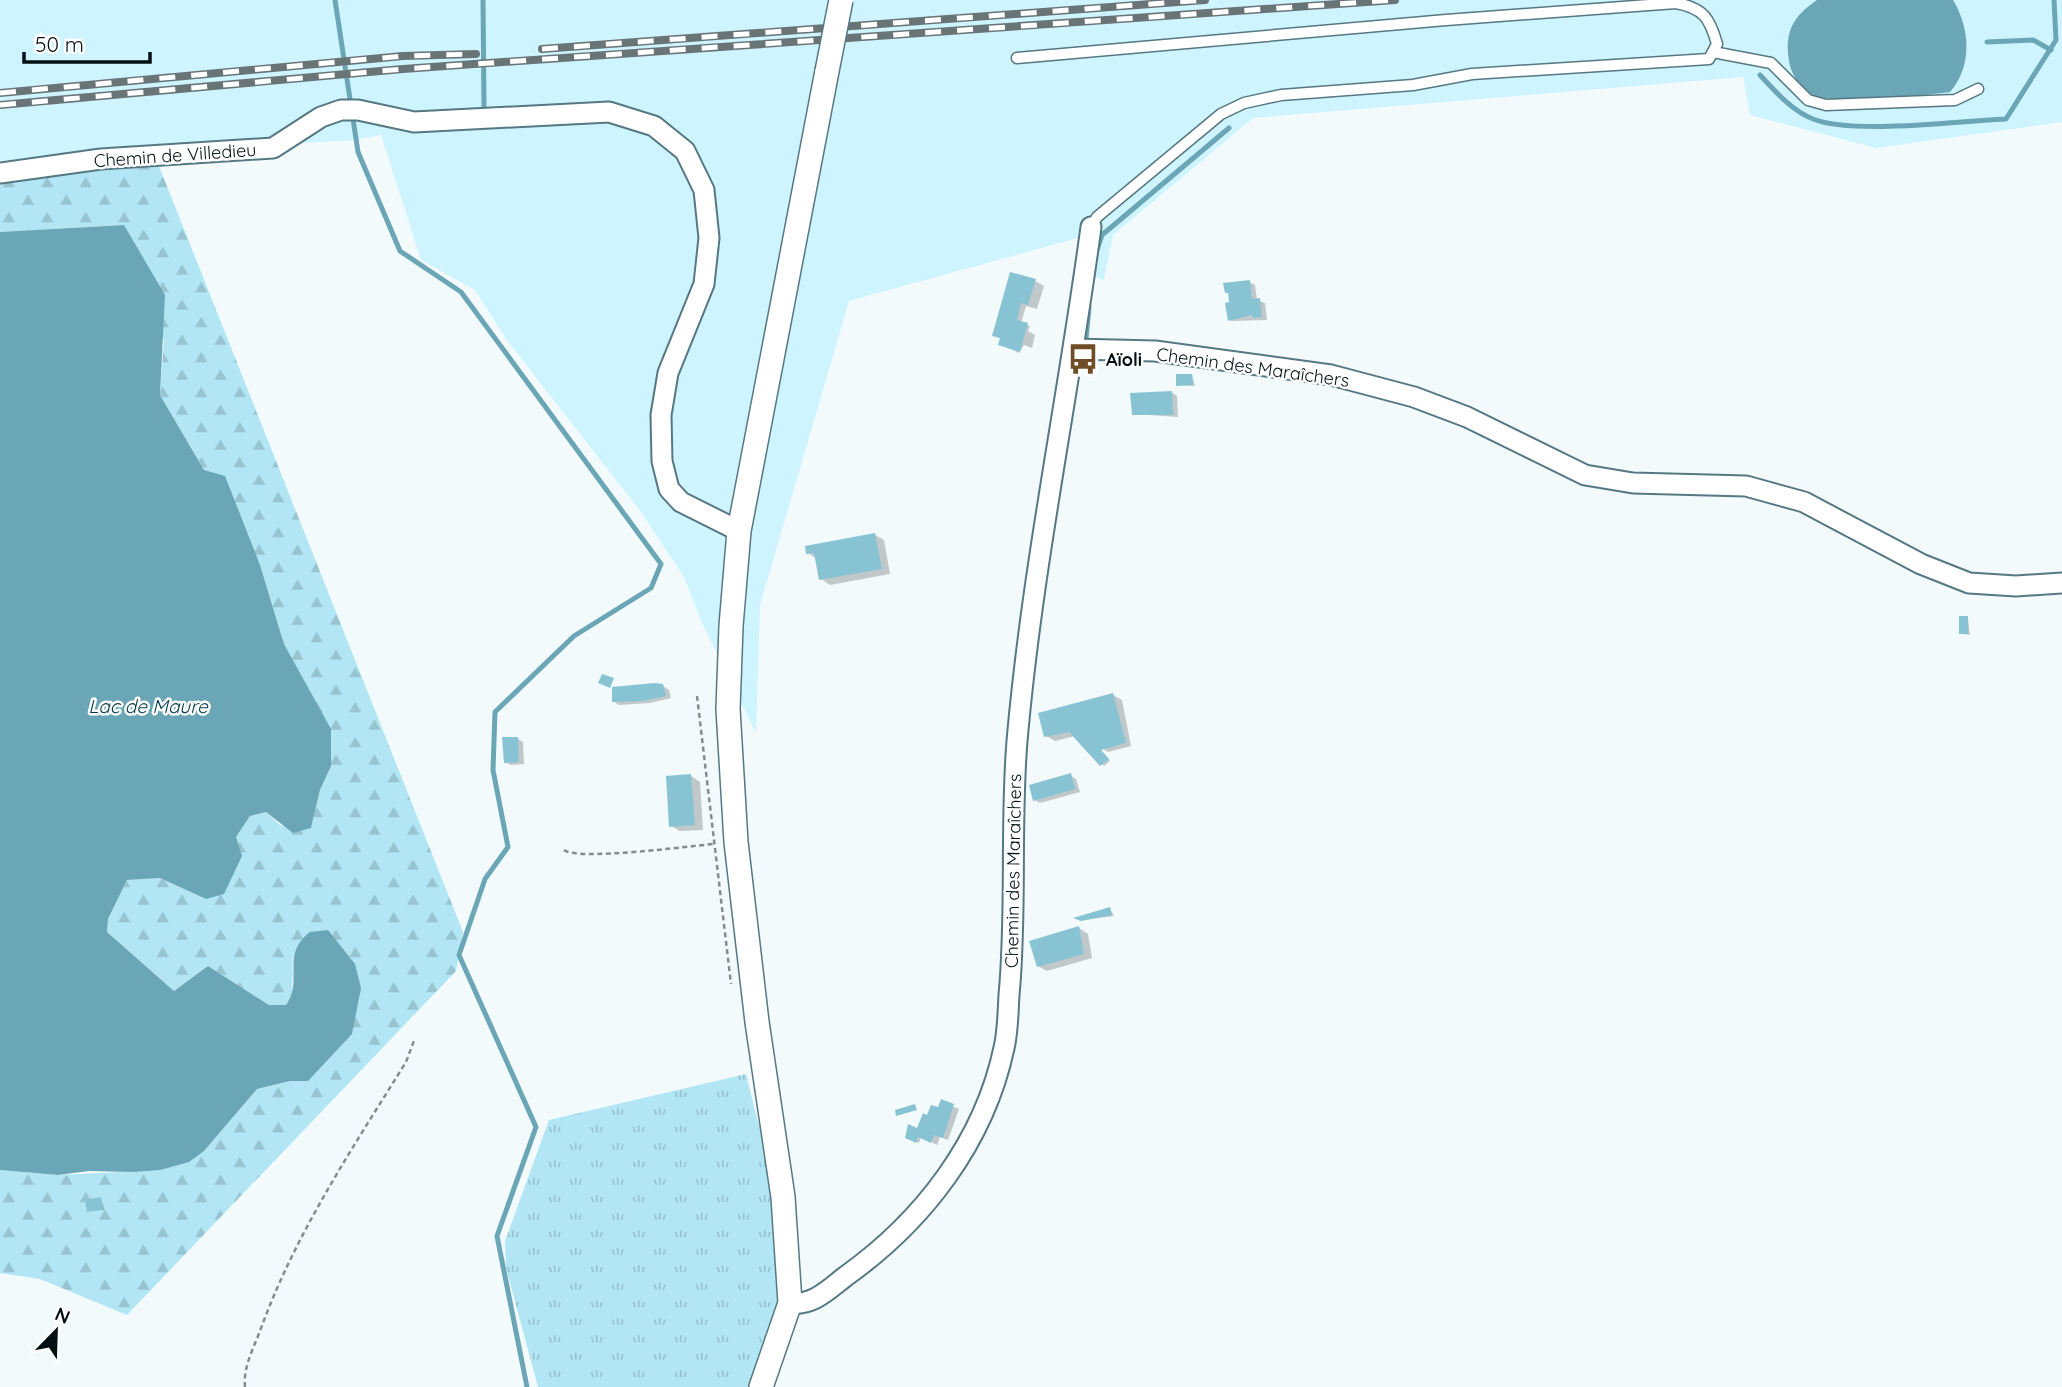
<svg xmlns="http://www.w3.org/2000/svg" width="2062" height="1387" font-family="Quicksand,sans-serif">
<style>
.built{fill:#cef4ff}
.grass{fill:url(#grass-tufts)}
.forest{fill:url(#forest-firs)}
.water{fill:#6ba6b6}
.shadow{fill:#0003}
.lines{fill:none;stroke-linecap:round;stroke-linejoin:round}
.stream{stroke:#6ba6b6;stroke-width:5}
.building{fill:#88c3d4}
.service-casing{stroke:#557882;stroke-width:13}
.minor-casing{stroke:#557882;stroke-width:23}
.tertiary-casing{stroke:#557882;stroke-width:26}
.path{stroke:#838d90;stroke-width:2.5;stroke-dasharray:5 3.5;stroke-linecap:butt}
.service{stroke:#fff;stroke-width:10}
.minor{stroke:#fff;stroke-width:19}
.tertiary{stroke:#fff;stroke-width:23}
.rail-casing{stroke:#697477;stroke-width:8}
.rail{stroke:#fff;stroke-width:5;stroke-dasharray:16;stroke-linecap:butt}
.tertiary-bridge-casing{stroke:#557882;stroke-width:26;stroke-linecap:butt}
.tertiary-bridge{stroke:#fff;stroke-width:23}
.labels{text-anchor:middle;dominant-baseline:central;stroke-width:5;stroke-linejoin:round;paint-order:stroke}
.street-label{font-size:18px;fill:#031013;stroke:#fff}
.poi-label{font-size:18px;font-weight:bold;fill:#031013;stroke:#fff;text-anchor:start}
.water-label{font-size:19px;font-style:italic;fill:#003a46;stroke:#fff}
</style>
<defs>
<pattern id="grass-tufts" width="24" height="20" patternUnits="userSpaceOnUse" patternTransform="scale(1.75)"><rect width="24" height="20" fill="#b2e6f5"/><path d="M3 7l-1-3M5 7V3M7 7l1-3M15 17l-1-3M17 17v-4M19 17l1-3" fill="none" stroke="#97c4d1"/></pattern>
<pattern id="forest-firs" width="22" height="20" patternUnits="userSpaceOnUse" patternTransform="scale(1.75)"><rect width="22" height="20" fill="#b2e6f5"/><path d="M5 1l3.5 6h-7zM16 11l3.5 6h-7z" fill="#97c4d1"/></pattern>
</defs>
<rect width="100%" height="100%" fill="#f2fafc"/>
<polygon class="built" points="0,0 2062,0 2062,122 1876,148 1750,115 1743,77 1253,118 1113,235 1104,280 1092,276 1081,237 849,301 760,605 756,733 702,623 684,577 641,512 506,339 475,290 421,260 381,135 354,140 0,161"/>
<polygon class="grass" points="746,1074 778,1203 784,1300 772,1344 749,1387 538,1387 506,1268 505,1241 549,1120"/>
<polygon class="forest" points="155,156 463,932 456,971 127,1315 40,1279 0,1273 0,1170 58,1175 160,1170 204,1151 257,1089 290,1081 308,1081 293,953 292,996 286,1005 269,1005 208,966 174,991 107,932 108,919 127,880 160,878 206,899 236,837 250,816 266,812 281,826 311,828 320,790 331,766 331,730 284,644 260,565 160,395 164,340 124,225 0,232 0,179"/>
<g class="water">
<path d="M1817 0H1953C1970 28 1973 66 1950 92 1922 95 1826 109 1806 91 1794 80 1789 68 1788 53 1786 27 1797 14 1817 0Z"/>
<path d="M124 225 165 295 160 395 204 470 225 476 260 565 284 644 331 729V766L320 790 311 828 293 833 266 812 250 816 236 837 242 856 224 894 206 899 160 878 127 880 108 919 107 932 174 991 208 966 269 1005H286C304 980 280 955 310 932L328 930 355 964 361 988 352 1034 308 1081H290L257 1089 204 1151 189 1162 160 1170 133 1172 89 1171 58 1175 0 1170V232Z"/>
</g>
<g class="shadow">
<polygon points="1035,281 1044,286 1037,309 1026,306 1021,323 1030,326 1028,331 1035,335 1032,348 1024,345 1019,353 1000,344 1001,339 994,335"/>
<polygon points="1249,282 1255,285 1257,300 1265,303 1267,320 1232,321 1229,320"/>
<polygon points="1192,375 1195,386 1178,385"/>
<polygon points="1171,392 1177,396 1178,417 1134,414"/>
<polygon points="875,535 884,540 890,574 830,585 821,579 817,559 808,553"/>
<polygon points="1968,618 1970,635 1963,634 1961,633"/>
<polygon points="663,686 669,690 671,698 650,703 619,705 613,701"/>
<polygon points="1113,695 1122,700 1131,746 1108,752 1098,746 1110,761 1104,766 1075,736 1055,741 1046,736"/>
<polygon points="517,738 523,742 524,764 511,765 505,762"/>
<polygon points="1070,775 1076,779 1080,792 1040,803 1034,800"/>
<polygon points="691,776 700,782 703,830 680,831 671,826"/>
<polygon points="1110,909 1114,916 1083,920"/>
<polygon points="1079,928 1088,934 1092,958 1047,971 1038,966"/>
<polygon points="942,1102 959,1109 948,1140 940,1137 937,1145 921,1137 919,1143 907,1138 939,1109"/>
<polygon points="101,1199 105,1210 89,1211"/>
</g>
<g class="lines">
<g class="stream">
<polyline points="335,0 358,152 400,251 461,292 661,564 651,588 574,636 495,712 493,770 508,847 485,879 459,955 536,1127 497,1236 527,1387"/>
<polyline points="483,0 484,107"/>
<polyline points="1987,42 2033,40 2051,50"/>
<path d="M1760 75C1775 91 1792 111 1813 119 1854 135 1958 121 2006 119L2056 40 2054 0"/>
<polyline points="1096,253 1102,235 1229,128"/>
<polyline points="1086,339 1089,307"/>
</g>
</g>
<g class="building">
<polygon points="1010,272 1036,279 1028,305 1021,303 1017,320 1028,323 1020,352 998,345 1000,338 992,336"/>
<polygon points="1250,280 1252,299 1260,298 1262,317 1253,318 1252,315 1228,321 1225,303 1229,302 1228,293 1225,293 1223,283"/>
<polygon points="1176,374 1192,374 1193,385 1176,386"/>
<polygon points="1172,391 1173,415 1132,415 1130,393"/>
<polygon points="875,533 882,569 819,580 814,553 806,554 805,546"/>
<rect x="1959" y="616" width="9" height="18"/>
<polygon points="602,674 614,678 610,688 598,683"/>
<polygon points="655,683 663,684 666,696 643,701 612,702 612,687"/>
<polygon points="1113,693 1126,743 1101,750 1109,759 1100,766 1069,732 1044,737 1038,713"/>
<polygon points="502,737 518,737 519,762 504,763"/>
<polygon points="1071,773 1075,789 1033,801 1029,785"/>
<polygon points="691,774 695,825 669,827 666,776"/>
<polygon points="1110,907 1112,915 1081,921 1073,918"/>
<polygon points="1079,926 1084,954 1037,967 1029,941"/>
<polygon points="941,1099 954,1104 943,1138 934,1135 931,1143 918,1137 916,1143 905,1138 908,1124 917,1128 923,1113 927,1115 931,1105 938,1107"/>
<polygon points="915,1104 917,1110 896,1116 895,1110"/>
<polygon points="101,1197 103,1209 87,1212 85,1200"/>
</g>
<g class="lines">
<defs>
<g id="service">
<polyline points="1713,52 1771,63 1808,100 1826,105 1955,100 1978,89"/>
<path d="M1017 58 1446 20 1676 3C1704 8 1710 19 1717 44L1709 59 1472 74 1413 85 1281 95 1244 103 1221 114 1097 217 1091 227"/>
</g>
<g id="minor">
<polyline points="0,173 101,159 273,148 321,117 341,110 358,110 414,122 609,112 654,126 685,151 704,190 709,238 704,284 668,373 661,415 662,461 669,489 681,502 739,531"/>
<polyline points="1074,349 1155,351 1331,375 1414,397 1467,417 1585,475 1633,483 1746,486 1804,502 1921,564 1969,583 2016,586 2062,583"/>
<path d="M790 1303C813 1306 829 1289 846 1276 923 1221 984 1142 1004 1048 1008 1031 1008 1012 1009 995 1017 911 1010 826 1017 741 1032 569 1068 399 1091 227"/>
</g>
<polyline id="tertiary" points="761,1387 790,1303 783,1197 757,1022 736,842 728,709 731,626 739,531 827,71"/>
</defs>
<use href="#service" class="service-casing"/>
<use href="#minor" class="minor-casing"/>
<use href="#tertiary" class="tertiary-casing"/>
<g class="path">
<polyline points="697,696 731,984"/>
<path d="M564 850C579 861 689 846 714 844"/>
<path d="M245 1387C243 1368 253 1349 260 1331 295 1234 352 1149 406 1062L415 1038"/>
</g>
<use href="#service" class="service"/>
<use href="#minor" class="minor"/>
<use href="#tertiary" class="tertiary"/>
<defs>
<g id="rail">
<polyline points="542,49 1205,0"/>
<polyline points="0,93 403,56 476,54"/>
<polyline points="0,105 403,69 1395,0"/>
</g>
</defs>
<use href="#rail" class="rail-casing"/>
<use href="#rail" class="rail"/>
<defs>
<polyline id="tertiary-bridge" points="827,71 841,0"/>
</defs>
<use href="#tertiary-bridge" class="tertiary-bridge-casing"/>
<use href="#tertiary-bridge" class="tertiary-bridge"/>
</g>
<defs>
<symbol id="bus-bare" viewBox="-9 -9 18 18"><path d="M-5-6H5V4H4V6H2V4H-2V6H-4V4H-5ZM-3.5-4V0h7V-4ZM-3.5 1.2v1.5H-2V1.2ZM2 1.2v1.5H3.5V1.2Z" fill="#704d26" stroke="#fff" stroke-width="2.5" paint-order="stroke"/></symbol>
</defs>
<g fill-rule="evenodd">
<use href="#bus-bare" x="1061" y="337" width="44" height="44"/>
</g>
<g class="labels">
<g class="street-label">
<text transform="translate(175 155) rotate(-4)">Chemin de Villedieu</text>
<text transform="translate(1253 367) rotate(8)">Chemin des Maraîchers</text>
<text transform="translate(1013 871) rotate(-89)">Chemin des Maraîchers</text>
</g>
<g class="poi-label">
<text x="1106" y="359">Aïoli</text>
</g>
<g class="water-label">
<text x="148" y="706">Lac de Maure</text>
</g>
</g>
<g transform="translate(56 1331) rotate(23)" stroke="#ffffff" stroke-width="5" paint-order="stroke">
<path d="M0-5L12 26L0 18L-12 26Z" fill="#031013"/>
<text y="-10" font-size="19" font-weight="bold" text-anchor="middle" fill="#031013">N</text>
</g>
<path d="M24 52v10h126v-10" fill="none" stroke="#031013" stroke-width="3.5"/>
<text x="35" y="52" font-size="21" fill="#031013" stroke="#ffffff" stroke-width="5" paint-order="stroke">50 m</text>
</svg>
